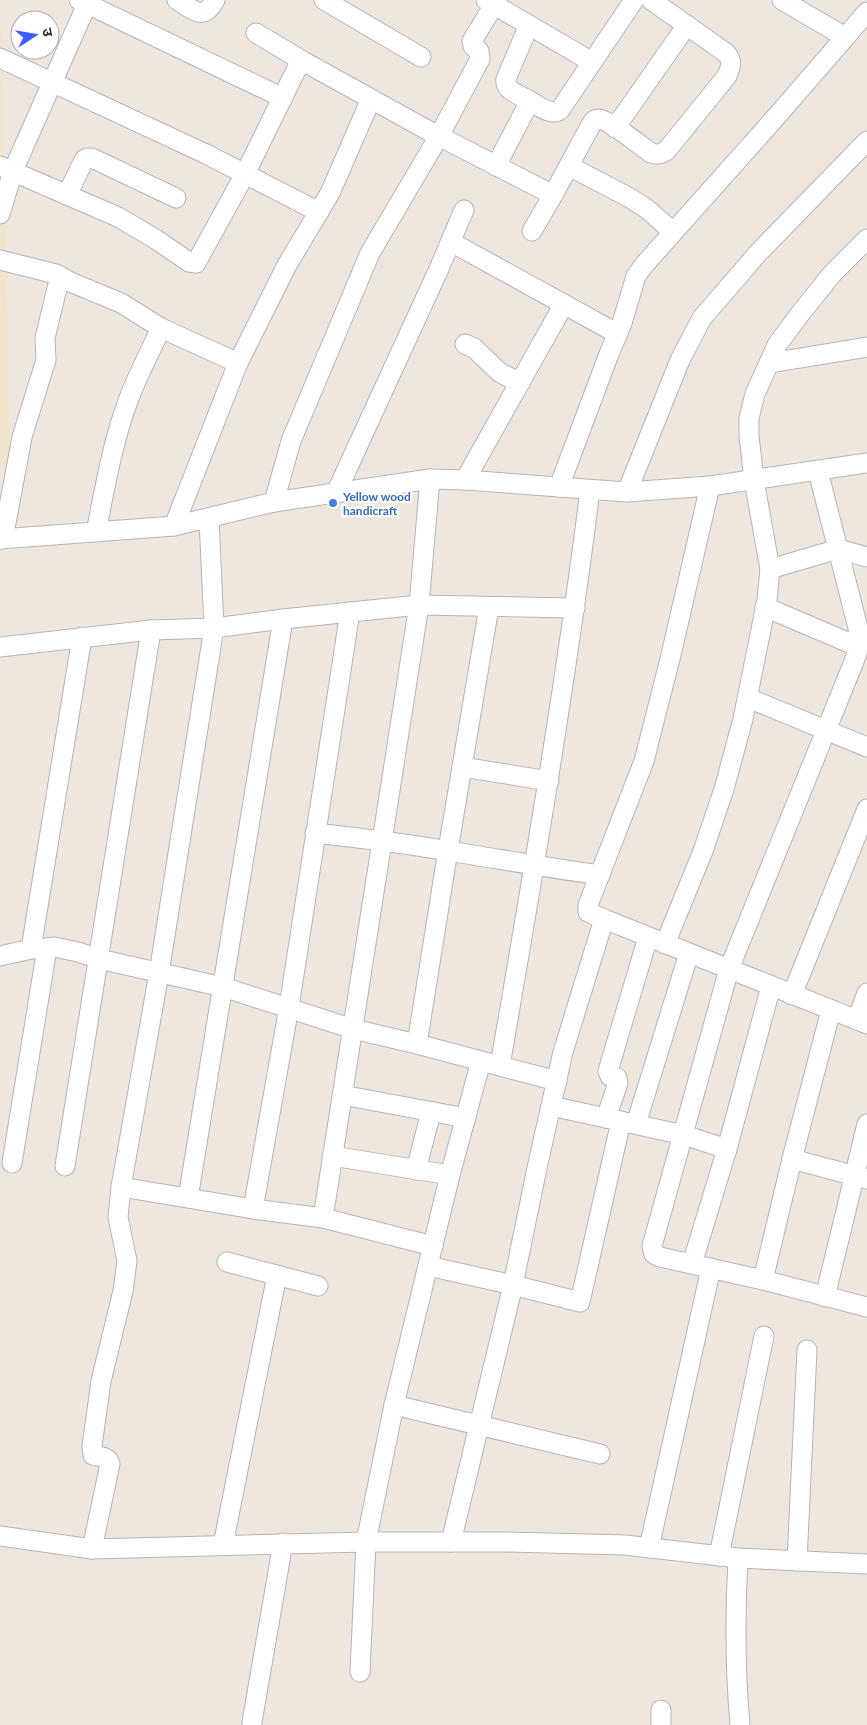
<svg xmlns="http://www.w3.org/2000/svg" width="867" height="1725" font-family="Lato,'Noto Sans Devanagari',sans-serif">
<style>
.education{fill:#f1e6cc}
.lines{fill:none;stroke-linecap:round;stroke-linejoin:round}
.minor-casing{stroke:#b1b4c1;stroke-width:21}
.minor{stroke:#fff;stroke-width:19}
.shop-dot{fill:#3f7fe0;stroke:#fff;stroke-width:2}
.labels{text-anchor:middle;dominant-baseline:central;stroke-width:4.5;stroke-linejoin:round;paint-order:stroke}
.shop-label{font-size:12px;font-weight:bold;fill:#366cbe;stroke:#fff;text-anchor:start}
</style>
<rect width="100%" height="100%" fill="#efe7dd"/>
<polygon class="education" points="0,31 2,31 10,467 0,465"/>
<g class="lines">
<defs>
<g id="minor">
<polyline points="79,0 283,98"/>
<path d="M177 0C194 10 203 22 215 0"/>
<polyline points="324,0 421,57"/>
<polyline points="486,0 592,62"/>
<polyline points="782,0 845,37"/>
<path d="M529 25 506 79C504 91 520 95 530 101"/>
<polyline points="256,33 301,60"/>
<polyline points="0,58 206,154 319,212"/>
<polyline points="615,128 687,25"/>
<path d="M0 166 118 217 157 240 189 262 196 263 245 174 301 60 429 131 553 195 592 123C594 120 595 119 599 119 608 119 642 147 651 153 658 155 661 154 667 150L727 76C731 66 733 61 726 53L651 0"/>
<path d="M496 166 530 101C539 106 550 116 560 110L634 0"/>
<polyline points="569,166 630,198 647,209 673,232"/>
<polyline points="67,195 84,160 87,158 92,158 176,198"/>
<polyline points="0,214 13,171 87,4"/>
<polyline points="532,231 553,195"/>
<polyline points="451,242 618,334"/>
<polyline points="0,260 56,274 68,281 121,303 161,328 238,363"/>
<polyline points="465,344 474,348 499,372 520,383"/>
<polyline points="770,363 867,347"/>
<polyline points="818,471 858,628 859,647 853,664 729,969 652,1246 654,1254 660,1257 763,1280 867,1307"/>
<polyline points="465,480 564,304"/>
<polyline points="559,487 609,354 622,323 636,276 644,265 776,117 867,12"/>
<polyline points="627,492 680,360 702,318 759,252 867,141"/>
<polyline points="336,493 438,271 464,210"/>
<polyline points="274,502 291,441 370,253 439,136 480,59 479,51 473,46 472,41 497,0"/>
<polyline points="209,518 214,628 159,973 121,1187 253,1209 323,1218 419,605 430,479"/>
<polyline points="174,526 238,363 287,265 330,193 371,99"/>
<path d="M96 532C105 488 112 444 128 401 137 376 150 352 161 328"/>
<polyline points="0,539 174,526 274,502 430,479 465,480 627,492 710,486 867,463"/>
<polyline points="3,539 22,437 46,360 45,338 60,276"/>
<polyline points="770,569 838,549 867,557"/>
<polyline points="765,607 859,647"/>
<polyline points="0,647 151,630 214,628 283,619 419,605 575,608"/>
<polyline points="748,698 867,747"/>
<polyline points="462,767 549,781"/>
<path d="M315 833C360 838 404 843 448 851 499 859 549 868 600 875"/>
<polyline points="604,919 867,1024"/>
<polyline points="665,944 703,851 724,789 743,719 767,600 770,569 754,480 749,436 749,418 755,394 777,345 800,314 832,274 867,239"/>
<polyline points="31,949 82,637"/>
<polyline points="0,956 31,949 47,948 54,947 78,952 99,959 223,987 353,1029 417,1044 448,850 489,607"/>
<polyline points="792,995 867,809"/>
<polyline points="857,1020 867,993"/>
<polyline points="417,1044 557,1081"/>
<path d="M500 1066C533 874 566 683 590 490"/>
<polyline points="342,1095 466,1118"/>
<polyline points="551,1106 684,1135 727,1149"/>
<polyline points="606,1118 618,1083 617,1078 610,1076 608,1071 648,937"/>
<polyline points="636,1124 689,953"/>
<polyline points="332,1156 450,1175"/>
<polyline points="792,1159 831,1010"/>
<polyline points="12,1163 47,948"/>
<polyline points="65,1166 151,630"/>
<polyline points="416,1170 431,1112"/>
<polyline points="188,1198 283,619"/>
<polyline points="253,1209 289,1007 350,612"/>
<polyline points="323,1218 433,1246"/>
<polyline points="227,1262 318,1286"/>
<polyline points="692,1264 727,1149 771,986"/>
<polyline points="428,1266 513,1285 580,1302 621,1121"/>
<polyline points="763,1280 792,1159 867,1179"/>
<polyline points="825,1297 867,1124"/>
<polyline points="394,1405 600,1454"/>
<polyline points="0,1536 92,1549 366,1542 507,1542 625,1545 738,1558 867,1564"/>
<polyline points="451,1542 513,1285 537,1168 563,1052 604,919 588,912 588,905 644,761 670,659 710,486"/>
<polyline points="223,1545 277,1275"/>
<polyline points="649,1548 711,1268"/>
<path d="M92 1549 110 1464C108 1456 100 1457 93 1455L92 1446 101 1381 123 1291 127 1261 118 1217 121 1187"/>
<polyline points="719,1556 764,1336"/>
<path d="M738 1558C735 1613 735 1669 740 1725"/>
<polyline points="797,1561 807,1350"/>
<polyline points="360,1672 366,1542 394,1405 450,1175 481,1061"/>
<polyline points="252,1722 283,1543"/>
<polyline points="661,1725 661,1710"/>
</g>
</defs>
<use href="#minor" class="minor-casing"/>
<use href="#minor" class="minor"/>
</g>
<circle class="shop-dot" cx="333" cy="503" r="5"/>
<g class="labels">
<g class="shop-label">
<text x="343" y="496">Yellow wood<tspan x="343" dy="14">handicraft</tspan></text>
</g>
</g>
<g transform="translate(35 35) rotate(78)"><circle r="24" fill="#ffffff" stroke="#ababab"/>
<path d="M0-4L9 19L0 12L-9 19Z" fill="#3a5bff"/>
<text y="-8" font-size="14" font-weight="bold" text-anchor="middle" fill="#2c2c2c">उ</text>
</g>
</svg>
